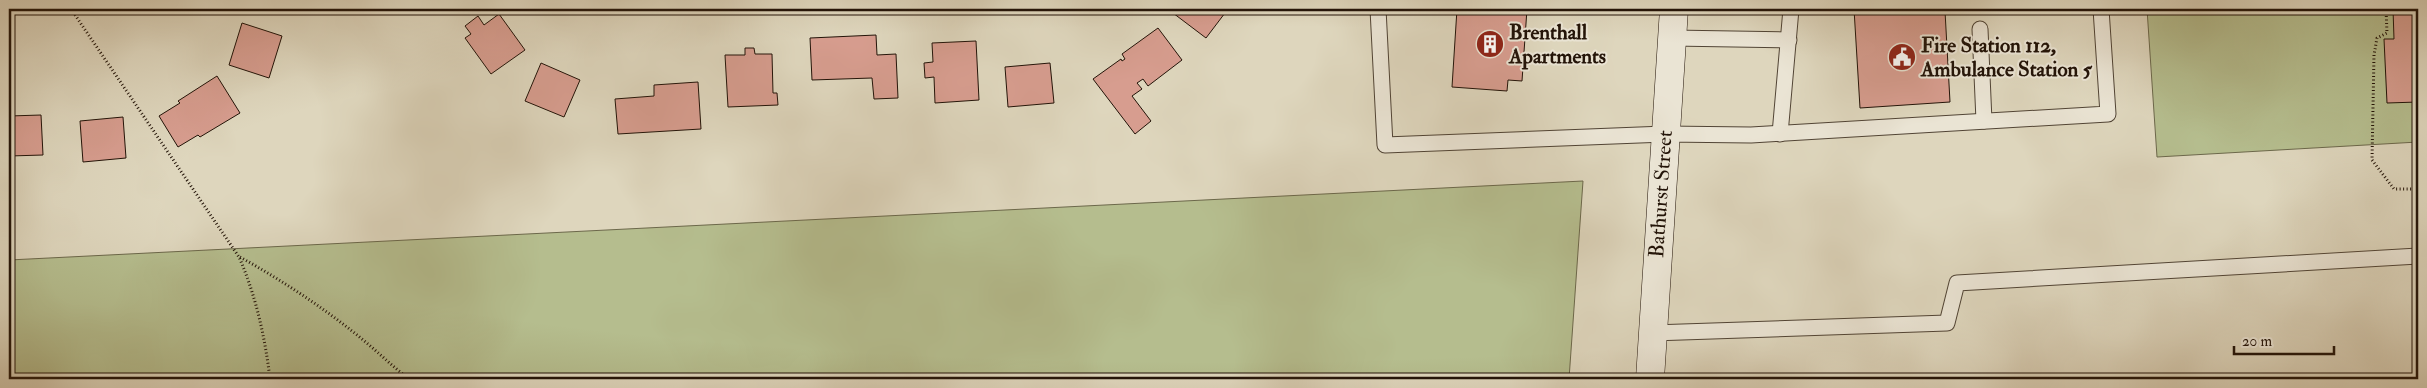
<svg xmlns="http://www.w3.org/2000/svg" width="2427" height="388" font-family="'IM FELL Double Pica',serif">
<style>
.green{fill:#b5bd8e;stroke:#6c684b}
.building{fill:#d79d8f;stroke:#221308}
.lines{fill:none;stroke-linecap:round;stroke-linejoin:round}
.lane-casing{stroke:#514435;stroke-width:17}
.secondary-casing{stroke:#221308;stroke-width:29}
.path{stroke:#221308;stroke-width:3;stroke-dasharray:1 2.5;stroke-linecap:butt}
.lane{stroke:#eae4d4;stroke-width:15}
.secondary{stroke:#eae4d4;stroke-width:28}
.labels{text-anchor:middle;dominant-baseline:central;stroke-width:4;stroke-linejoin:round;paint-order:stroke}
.poi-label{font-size:21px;font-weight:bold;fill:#221308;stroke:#eae4d4;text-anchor:start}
.street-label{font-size:21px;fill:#221308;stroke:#eae4d4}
</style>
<rect width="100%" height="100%" fill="#ded6bd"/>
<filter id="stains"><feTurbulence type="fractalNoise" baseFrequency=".004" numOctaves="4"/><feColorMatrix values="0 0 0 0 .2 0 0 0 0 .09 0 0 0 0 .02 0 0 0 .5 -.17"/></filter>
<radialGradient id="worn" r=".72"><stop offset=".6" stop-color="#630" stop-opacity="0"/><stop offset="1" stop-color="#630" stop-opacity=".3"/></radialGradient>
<g class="green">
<polygon points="2147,9 2418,9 2418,142 2157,157"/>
<polygon points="1583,181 1569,379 9,379 9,260"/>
</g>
<g class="building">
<polygon points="1176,9 1228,9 1206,38 1173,13"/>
<polygon points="1457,9 1527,9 1522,81 1508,80 1507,91 1452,87"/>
<polygon points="1854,9 1997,9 1945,11 1950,102 1860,108"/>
<polygon points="2393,9 2418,9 2418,102 2387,103 2384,39 2394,39"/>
<polygon points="499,14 525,50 491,74 465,38 471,34 465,26 478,16 484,25"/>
<polygon points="242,23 282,36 269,78 229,65"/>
<polygon points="1158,28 1182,60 1148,86 1143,79 1137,83 1142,89 1132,96 1151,121 1135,134 1093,79 1121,59 1122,61 1125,59 1122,54"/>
<polygon points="876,35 877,55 896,54 898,98 874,99 872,78 812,80 810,38"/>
<polygon points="976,41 979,100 935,103 934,77 925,78 924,63 933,62 932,43"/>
<polygon points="745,48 754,48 755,54 772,54 773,93 777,93 778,105 728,107 725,55 745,55"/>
<polygon points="541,63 580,80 564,117 525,101"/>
<polygon points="1050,63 1054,103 1008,107 1005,67"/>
<polygon points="217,76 240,113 200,137 198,135 178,147 159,116 180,103 178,101"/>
<polygon points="698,82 701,129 618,134 615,99 654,96 654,85"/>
<polygon points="41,115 43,155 9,156 9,116"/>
<polygon points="123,117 126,158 83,162 80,121"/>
</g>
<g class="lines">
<defs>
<g id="lane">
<polyline points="1378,9 1385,145 1665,134 1751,135 2108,114 2101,9"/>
<polyline points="1980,29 1984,121"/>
<polyline points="1672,38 1789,40"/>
<polyline points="1780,134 1791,9"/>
<polyline points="1652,333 1947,323 1957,283 2418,256"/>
</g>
<polyline id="secondary" points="1650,379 1674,9"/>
</defs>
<use href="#lane" class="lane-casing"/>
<use href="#secondary" class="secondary-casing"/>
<g class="path">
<path d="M71 9 239 257C256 296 265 337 270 379"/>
<polyline points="2386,9 2387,33 2377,38 2374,55 2372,160 2394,189 2418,189"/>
<path d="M240 257C283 281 324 308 362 339 378 352 393 367 409 379"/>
</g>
<use href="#lane" class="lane"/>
<use href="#secondary" class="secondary"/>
</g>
<defs>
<symbol id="building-disc" viewBox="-11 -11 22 22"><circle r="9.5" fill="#8f2418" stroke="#eae4d4"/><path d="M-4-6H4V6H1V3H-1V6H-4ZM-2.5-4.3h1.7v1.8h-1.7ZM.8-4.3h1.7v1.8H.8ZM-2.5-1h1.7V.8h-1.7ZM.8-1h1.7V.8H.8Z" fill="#fff"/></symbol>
<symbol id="civic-disc" viewBox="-11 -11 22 22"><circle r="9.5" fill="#8f2418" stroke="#eae4d4"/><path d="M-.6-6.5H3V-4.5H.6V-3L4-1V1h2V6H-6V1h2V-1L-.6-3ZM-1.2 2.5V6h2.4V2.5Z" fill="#fff"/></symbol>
</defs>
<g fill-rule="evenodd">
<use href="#building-disc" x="1474" y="28" width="32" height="32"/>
<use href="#civic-disc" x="1886" y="41" width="32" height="32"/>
</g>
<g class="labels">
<g class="poi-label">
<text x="1509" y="32">Brenthall<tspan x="1509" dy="24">Apartments</tspan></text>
<text x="1921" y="45">Fire Station 112,<tspan x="1921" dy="24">Ambulance Station 5</tspan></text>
</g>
<g class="street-label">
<text transform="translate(1661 194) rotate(-86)">Bathurst Street</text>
</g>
</g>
<rect width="2427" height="388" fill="none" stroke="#ded6bd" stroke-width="30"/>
<rect x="10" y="10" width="2407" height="368" fill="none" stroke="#221308" stroke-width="2.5"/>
<rect x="15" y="15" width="2397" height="358" fill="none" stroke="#221308"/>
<path d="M2234 346v8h100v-8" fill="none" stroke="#221308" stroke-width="2.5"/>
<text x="2242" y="346" font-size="15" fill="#221308" stroke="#eae4d4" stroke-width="4" paint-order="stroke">20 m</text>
<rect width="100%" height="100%" filter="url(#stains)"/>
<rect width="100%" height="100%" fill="url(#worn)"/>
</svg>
